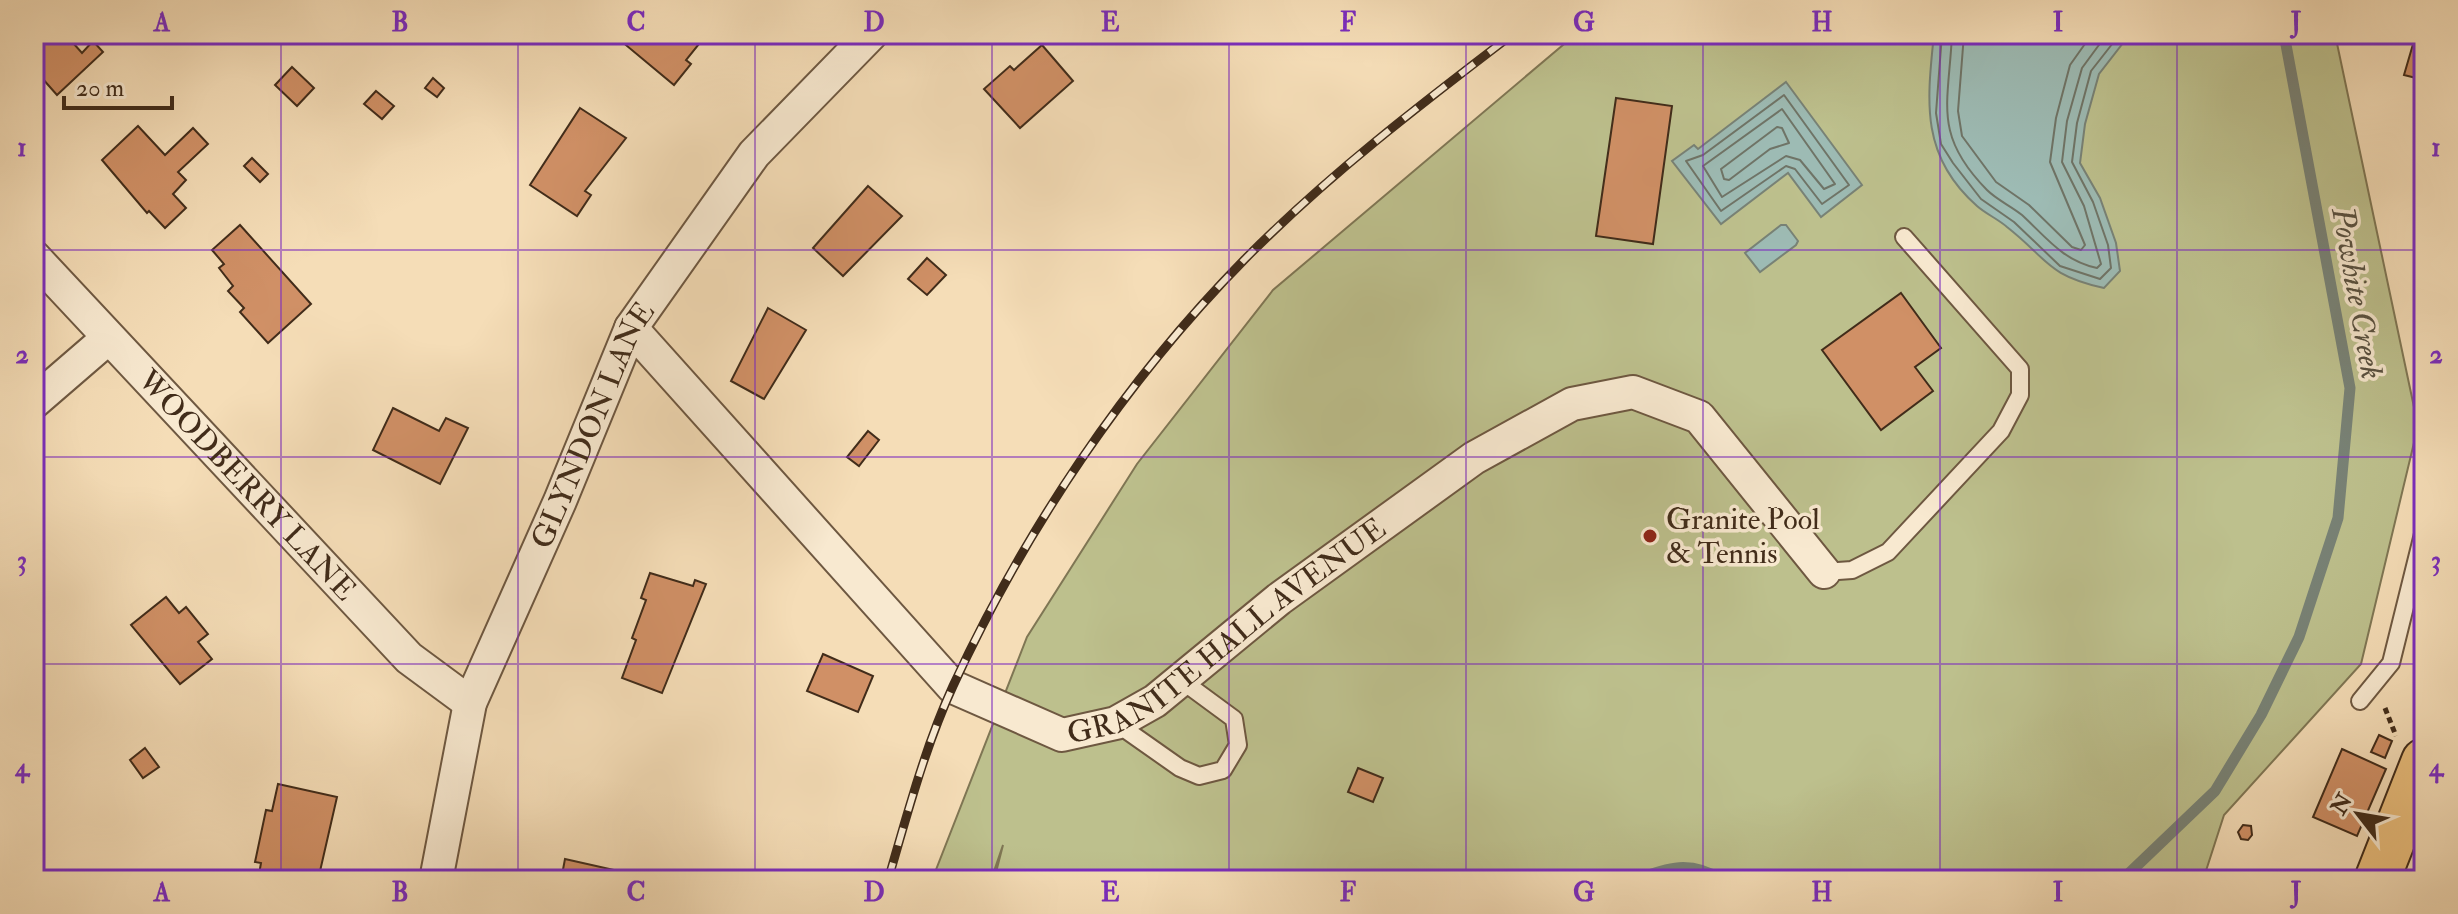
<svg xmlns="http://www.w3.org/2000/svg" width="2458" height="914" font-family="'IM FELL Double Pica',serif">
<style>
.green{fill:#bdc08d;stroke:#7f7654;stroke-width:2}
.water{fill:#9dbbb4;stroke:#788276;stroke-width:2}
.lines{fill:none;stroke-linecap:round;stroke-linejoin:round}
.shore{stroke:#6f7467;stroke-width:2}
.stream{stroke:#788276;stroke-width:11}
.building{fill:#d09066;stroke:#412c1a;stroke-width:2}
.lane-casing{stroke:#6e5841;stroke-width:20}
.street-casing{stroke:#6e5841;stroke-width:36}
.highway-casing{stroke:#412c1a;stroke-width:48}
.path{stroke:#412c1a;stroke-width:5;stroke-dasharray:6 4;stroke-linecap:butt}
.lane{stroke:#f8e9d0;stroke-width:16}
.street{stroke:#f8e9d0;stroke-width:32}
.highway{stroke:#eabe7c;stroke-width:44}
.rail-casing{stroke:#412c1a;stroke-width:9}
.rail{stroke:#f8e9d0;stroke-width:6;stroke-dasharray:18;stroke-linecap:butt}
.grid{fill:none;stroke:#7b2cbf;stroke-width:2;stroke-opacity:0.55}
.poi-dot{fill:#8f2418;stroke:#f8e9d0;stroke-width:3}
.labels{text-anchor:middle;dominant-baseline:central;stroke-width:7;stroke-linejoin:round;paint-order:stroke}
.street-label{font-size:30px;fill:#412c1a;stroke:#f8e9d0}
.poi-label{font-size:30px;fill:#412c1a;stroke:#f8e9d0;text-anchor:start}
.water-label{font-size:32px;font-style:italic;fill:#585040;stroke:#f8e9d0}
.neatline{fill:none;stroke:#7b2cbf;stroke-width:3}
.grid-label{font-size:26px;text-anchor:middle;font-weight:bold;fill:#7b2cbf}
</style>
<rect width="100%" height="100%" fill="#f5ddb7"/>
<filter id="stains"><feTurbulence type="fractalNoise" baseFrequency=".0025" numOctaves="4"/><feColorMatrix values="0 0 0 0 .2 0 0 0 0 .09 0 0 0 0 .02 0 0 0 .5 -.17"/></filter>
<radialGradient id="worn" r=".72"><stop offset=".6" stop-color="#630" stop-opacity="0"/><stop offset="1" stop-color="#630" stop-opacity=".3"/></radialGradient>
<polygon class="green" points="1576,34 2335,34 2418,426 2361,664 2224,815 2203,880 994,880 1003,845 991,880 932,880 1027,637 1137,464 1273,290"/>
<g class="water">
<path d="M1934 34H2130L2099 74 2085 124 2080 163 2100 198 2116 243 2120 271 2104 288C2046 275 2049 260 2007 227 1998 219 1986 214 1977 206 1920 156 1927 101 1934 34Z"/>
<polygon points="1786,82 1862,185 1821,217 1788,173 1721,224 1672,161 1694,145 1698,149"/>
<polygon points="1781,225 1786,225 1798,241 1796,245 1760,272 1745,253"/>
</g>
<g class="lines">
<g class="shore">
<polyline points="1942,34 1936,113 1941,144 1953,163 1981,199 2014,222 2060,266 2100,279 2111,268 2108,245 2093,202 2072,162 2077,123 2091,71 2120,34"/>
<path d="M1952 34C1949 103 1932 134 1987 190 1997 200 2011 206 2022 215 2046 237 2063 261 2097 268L2101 264 2084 206 2062 162 2067 121 2082 68 2107 34"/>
<polyline points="1964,34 1958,111 1962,136 1996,182 2029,205 2072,247 2081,250 2085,245 2050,162 2056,118 2070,65 2092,34"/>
<polygon points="1784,95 1849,185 1822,204 1795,169 1786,166 1721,211 1686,161 1703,155"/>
<polygon points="1782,109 1835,184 1824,189 1800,160 1786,156 1722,197 1703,166"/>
<polygon points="1777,127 1782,128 1789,143 1770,149 1729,180 1724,179 1721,169"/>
</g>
<g class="stream">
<path d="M1635 880C1668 867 1691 860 1722 880"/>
<polyline points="2122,880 2215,791 2261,715 2299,637 2338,518 2350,388 2284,34"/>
</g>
</g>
<g class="building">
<polygon points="34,34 65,34 82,53 93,41 103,52 57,95 34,69"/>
<polygon points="627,34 707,34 686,60 691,64 674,85 621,41"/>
<polygon points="2416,34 2424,34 2424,80 2404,75"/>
<polygon points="1042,45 1073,81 1020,128 984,89 1010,66 1014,70"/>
<polygon points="292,67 314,88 297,106 275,85"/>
<polygon points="433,78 444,88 437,97 425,88"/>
<polygon points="376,91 394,106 382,119 364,104"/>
<polygon points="1616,98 1672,106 1653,244 1596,236"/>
<polygon points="580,108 626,138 585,191 591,195 577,216 530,185"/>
<polygon points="138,126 165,155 193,128 208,144 178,172 186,180 173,194 186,208 165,228 149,211 147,213 102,160"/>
<polygon points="252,158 268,174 260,182 244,166"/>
<polygon points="868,186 902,216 843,276 813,248"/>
<polygon points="240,225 311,304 268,343 240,312 244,308 228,291 233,286 219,268 224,264 212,250"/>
<polygon points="927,258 946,275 927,295 908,279"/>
<polygon points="1901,293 1941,348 1915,367 1933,391 1881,430 1822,350"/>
<polygon points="768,308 806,330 764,399 731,381"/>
<polygon points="393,408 439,431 446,418 468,428 440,484 373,450"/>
<polygon points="868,431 879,440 859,466 847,457"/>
<polygon points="650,573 693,586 695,580 706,584 662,693 622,678 636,640 632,638 646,600 641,598"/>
<polygon points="166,597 179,613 186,607 208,634 198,642 212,659 180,684 131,625"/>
<polygon points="823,654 873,676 858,712 807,691"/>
<polygon points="2379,735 2392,741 2385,758 2371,752"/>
<polygon points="145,748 159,767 143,778 130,760"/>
<polygon points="2342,749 2386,769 2357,836 2313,817"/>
<polygon points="1358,768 1383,778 1373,802 1348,792"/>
<polygon points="278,784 337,797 318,880 258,880 261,863 255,862 266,810 272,811"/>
<polygon points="2243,825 2251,826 2252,835 2248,840 2241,839 2238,832"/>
<polygon points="565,859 614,870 612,880 561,880"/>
</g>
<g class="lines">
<defs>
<g id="lane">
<polyline points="1824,572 1852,570 1888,552 2001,431 2020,395 2020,369 1904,237"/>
<polyline points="2360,701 2391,663 2424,530"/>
<polyline points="1116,723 1180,768 1199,776 1223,770 1238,745 1234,719 1181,680"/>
</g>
<g id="street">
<path id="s1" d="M34 257 409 658 470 703"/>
<path id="s2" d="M631 328 953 687 1062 735 1116 723 1155 701 1279 599 1474 458 1572 404 1633 392 1699 417 1824 572"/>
<polyline points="34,402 107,339"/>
<path id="s3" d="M436 880 470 703 560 501 631 328 754 154 871 34"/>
</g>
<polyline id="highway" points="2377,880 2424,761"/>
</defs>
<use href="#lane" class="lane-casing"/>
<use href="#street" class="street-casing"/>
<use href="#highway" class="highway-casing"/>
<polyline class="path" points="2385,708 2396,736"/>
<use href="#lane" class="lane"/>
<use href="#street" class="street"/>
<use href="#highway" class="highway"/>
<defs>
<path id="rail" d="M888 880C907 815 925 747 953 686 1025 530 1125 381 1245 259 1327 176 1421 104 1513 34"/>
</defs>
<use href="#rail" class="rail-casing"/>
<use href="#rail" class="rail"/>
</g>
<path class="grid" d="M281 34V880M518 34V880M755 34V880M992 34V880M1229 34V880M1466 34V880M1703 34V880M1940 34V880M2177 34V880M34 250H2424M34 457H2424M34 664H2424"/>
<circle class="poi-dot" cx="1650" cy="536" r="8"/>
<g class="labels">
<g class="street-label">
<text stroke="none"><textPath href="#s3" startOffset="484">GLYNDON LANE</textPath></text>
<text stroke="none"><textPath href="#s1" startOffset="312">WOODBERRY LANE</textPath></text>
<text stroke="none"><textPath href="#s2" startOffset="798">GRANITE HALL AVENUE</textPath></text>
</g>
<g class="poi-label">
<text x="1666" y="519">Granite Pool<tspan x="1666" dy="34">&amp; Tennis</tspan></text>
</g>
<g class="water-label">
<text transform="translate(2357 293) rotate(80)">Powhite Creek</text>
</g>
</g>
<rect width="2458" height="914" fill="none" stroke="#f5ddb7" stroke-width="88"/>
<g transform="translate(2358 814) rotate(301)" stroke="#f8e9d0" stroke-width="6" paint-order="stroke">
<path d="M0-6L14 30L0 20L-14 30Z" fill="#412c1a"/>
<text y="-12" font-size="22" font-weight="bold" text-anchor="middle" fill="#412c1a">N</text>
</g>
<path d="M64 96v12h108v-12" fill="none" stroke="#412c1a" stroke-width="4"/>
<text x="76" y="96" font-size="24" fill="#412c1a" stroke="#f8e9d0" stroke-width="6" paint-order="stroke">20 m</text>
<rect x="44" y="44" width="2370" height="826" class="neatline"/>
<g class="grid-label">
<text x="162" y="31">A</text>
<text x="400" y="31">B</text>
<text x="636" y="31">C</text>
<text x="874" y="31">D</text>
<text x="1110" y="31">E</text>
<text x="1348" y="31">F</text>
<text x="1584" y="31">G</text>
<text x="1822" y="31">H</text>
<text x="2058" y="31">I</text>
<text x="2296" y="31">J</text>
<text x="22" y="156">1</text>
<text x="2436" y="156">1</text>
<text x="22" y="363">2</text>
<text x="2436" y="363">2</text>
<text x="22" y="569">3</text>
<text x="2436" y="569">3</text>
<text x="22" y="776">4</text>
<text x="2436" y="776">4</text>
<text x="162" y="901">A</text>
<text x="400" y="901">B</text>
<text x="636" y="901">C</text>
<text x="874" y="901">D</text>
<text x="1110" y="901">E</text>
<text x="1348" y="901">F</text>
<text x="1584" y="901">G</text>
<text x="1822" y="901">H</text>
<text x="2058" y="901">I</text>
<text x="2296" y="901">J</text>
</g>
<rect width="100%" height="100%" filter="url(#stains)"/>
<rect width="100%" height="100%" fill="url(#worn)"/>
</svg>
